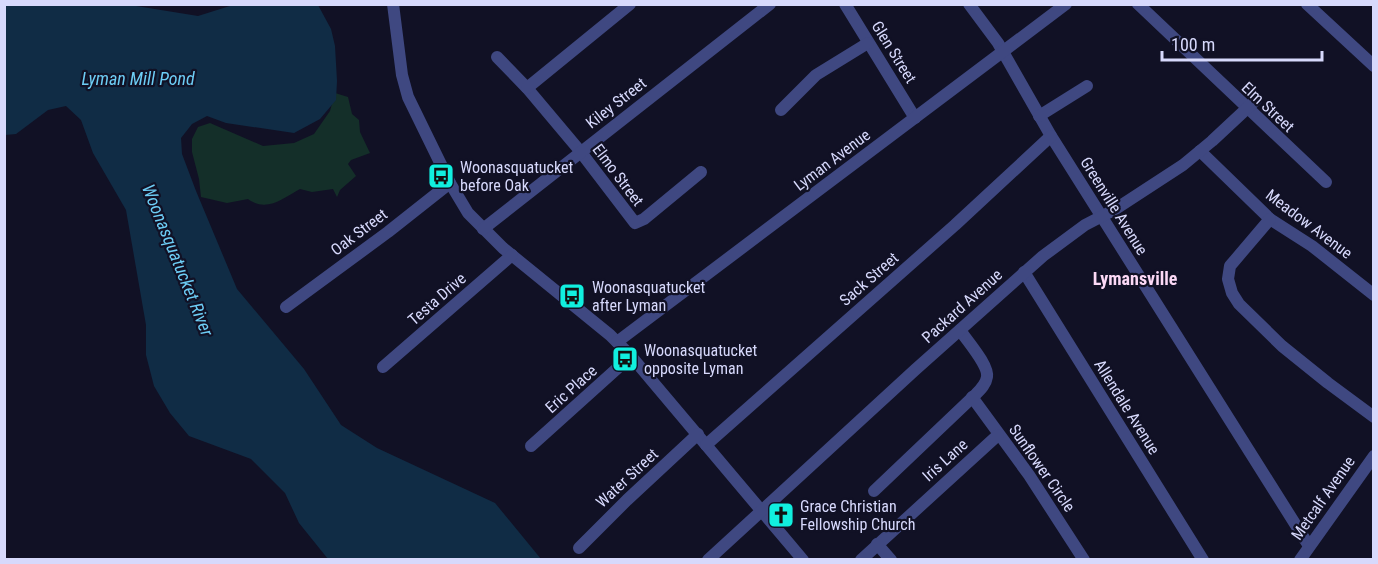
<svg xmlns="http://www.w3.org/2000/svg" width="1378" height="564" font-family="'Roboto Condensed',sans-serif">
<style>
.green{fill:#142f29}
.water{fill:#102c45}
.lines{fill:none;stroke-linecap:round;stroke-linejoin:round}
.minor{stroke:#3f4881;stroke-width:12}
.labels{text-anchor:middle;dominant-baseline:central;stroke-width:4.5;stroke-linejoin:round;paint-order:stroke}
.street-label{font-size:16px;fill:#d7d9fc;stroke:#111125}
.poi-label{font-size:16px;fill:#d7d9fc;stroke:#111125;text-anchor:start}
.water-label{font-size:18px;font-style:italic;fill:#6dcdf5;stroke:#111125}
.neighbourhood-label{font-size:18px;font-weight:bold;fill:#fcd9f6;stroke:#111125}
</style>
<rect width="100%" height="100%" fill="#111125"/>
<path class="green" d="M335 93 348 97 352 114 359 120 360 132 370 153 351 160 348 164 356 176 340 190 337 197 333 189 312 192 300 189C283 198 267 213 248 199L227 203 201 197 199 179 192 152V139L198 127 210 123 263 146 294 143 314 134 330 111Z"/>
<polygon class="water" points="4,5 130,5 198,16 233,5 318,5 331,29 335,46 337,81 336,100 320,119 294,133 226,123 207,116 192,124 181,138 182,154 196,191 237,289 304,369 341,425 377,448 495,503 541,559 328,559 299,523 285,493 251,459 189,436 170,413 154,386 146,355 146,325 126,210 93,153 81,120 66,106 48,110 16,134 5,135"/>
<g class="lines">
<g class="minor">
<polyline points="393,4 402,75 408,97 450,183 468,213 503,248 610,335 631,356 803,560"/>
<polyline points="845,4 915,118"/>
<polyline points="969,4 998,43 1051,136 1309,546"/>
<polyline points="1138,4 1326,182"/>
<polyline points="1307,4 1374,66"/>
<polyline points="497,57 527,88 580,151 635,223 644,219 701,172"/>
<polyline points="527,88 630,4"/>
<polyline points="781,110 816,75 868,43"/>
<polyline points="1039,116 1087,86"/>
<polyline points="1200,151 1270,219 1312,246 1374,295"/>
<polyline points="1270,219 1230,266 1228,279 1232,293 1239,304 1282,346 1328,383 1374,417"/>
<polyline points="483,229 770,4"/>
<polyline points="1024,272 1203,560"/>
<polyline points="286,307 388,232 450,183"/>
<polyline points="617,342 1066,4"/>
<polyline points="383,367 512,255"/>
<polyline points="972,397 1029,475 1084,560"/>
<polyline points="706,445 955,225 1051,136"/>
<polyline points="531,446 631,356"/>
<path d="M874 491 976 394C981 389 986 384 987 377 989 365 967 341 960 330"/>
<polyline points="877,544 891,560"/>
<polyline points="579,548 627,500 698,434"/>
<polyline points="708,560 916,369 1043,256 1085,225 1114,210 1183,165 1212,141 1256,100"/>
<polyline points="861,560 998,435"/>
<polyline points="1300,560 1374,456"/>
</g>
</g>
<defs>
<symbol id="bus-square" viewBox="-11 -11 22 22"><rect x="-9" y="-9" width="18" height="18" rx="4" fill="#11efdf" stroke="#111125"/><path d="M-5-6H5V4H4V6H2V4H-2V6H-4V4H-5ZM-3.5-4V0h7V-4ZM-3.5 1.2v1.5H-2V1.2ZM2 1.2v1.5H3.5V1.2Z" fill="#111"/></symbol>
<symbol id="church-square" viewBox="-11 -11 22 22"><rect x="-9" y="-9" width="18" height="18" rx="4" fill="#11efdf" stroke="#111125"/><path d="M-1.2-6h2.4v3.5h3.3v2.4h-3.3V6h-2.4V-.1h-3.3v-2.4h3.3Z" fill="#111"/></symbol>
</defs>
<g fill-rule="evenodd">
<use href="#bus-square" x="426" y="161" width="30" height="30"/>
<use href="#bus-square" x="557" y="281" width="30" height="30"/>
<use href="#bus-square" x="610" y="344" width="30" height="30"/>
<use href="#church-square" x="766" y="500" width="30" height="30"/>
</g>
<g class="labels">
<g class="street-label">
<text transform="translate(894 52) rotate(58)">Glen Street</text>
<text transform="translate(616 103) rotate(-38)">Kiley Street</text>
<text transform="translate(1268 107) rotate(43)">Elm Street</text>
<text transform="translate(832 160) rotate(-37)">Lyman Avenue</text>
<text transform="translate(618 175) rotate(53)">Elmo Street</text>
<text transform="translate(1114 206) rotate(58)">Greenville Avenue</text>
<text transform="translate(1309 224) rotate(37)">Meadow Avenue</text>
<text transform="translate(359 232) rotate(-37)">Oak Street</text>
<text transform="translate(869 279) rotate(-41)">Sack Street</text>
<text transform="translate(437 299) rotate(-41)">Testa Drive</text>
<text transform="translate(962 306) rotate(-42)">Packard Avenue</text>
<text transform="translate(571 389) rotate(-42)">Eric Place</text>
<text transform="translate(1127 407) rotate(58)">Allendale Avenue</text>
<text transform="translate(945 460) rotate(-42)">Iris Lane</text>
<text transform="translate(1042 468) rotate(55)">Sunflower Circle</text>
<text transform="translate(627 478) rotate(-43)">Water Street</text>
<text transform="translate(1323 498) rotate(-55)">Metcalf Avenue</text>
</g>
<g class="poi-label">
<text x="460" y="167">Woonasquatucket<tspan x="460" dy="18">before Oak</tspan></text>
<text x="592" y="287">Woonasquatucket<tspan x="592" dy="18">after Lyman</tspan></text>
<text x="644" y="350">Woonasquatucket<tspan x="644" dy="18">opposite Lyman</tspan></text>
<text x="800" y="506">Grace Christian<tspan x="800" dy="18">Fellowship Church</tspan></text>
</g>
<g class="water-label">
<text x="138" y="78">Lyman Mill Pond</text>
<text transform="translate(178 260) rotate(68)">Woonasquatucket River</text>
</g>
<g class="neighbourhood-label">
<text x="1135" y="278">Lymansville</text>
</g>
</g>
<rect width="1378" height="564" fill="none" stroke="#d7d9fc" stroke-width="12"/>
<path d="M1162 51v9h160v-9" fill="none" stroke="#d7d9fc" stroke-width="3"/>
<text x="1171" y="51" font-size="18" fill="#d7d9fc" stroke="#111125" stroke-width="4.5" paint-order="stroke">100 m</text>
</svg>
